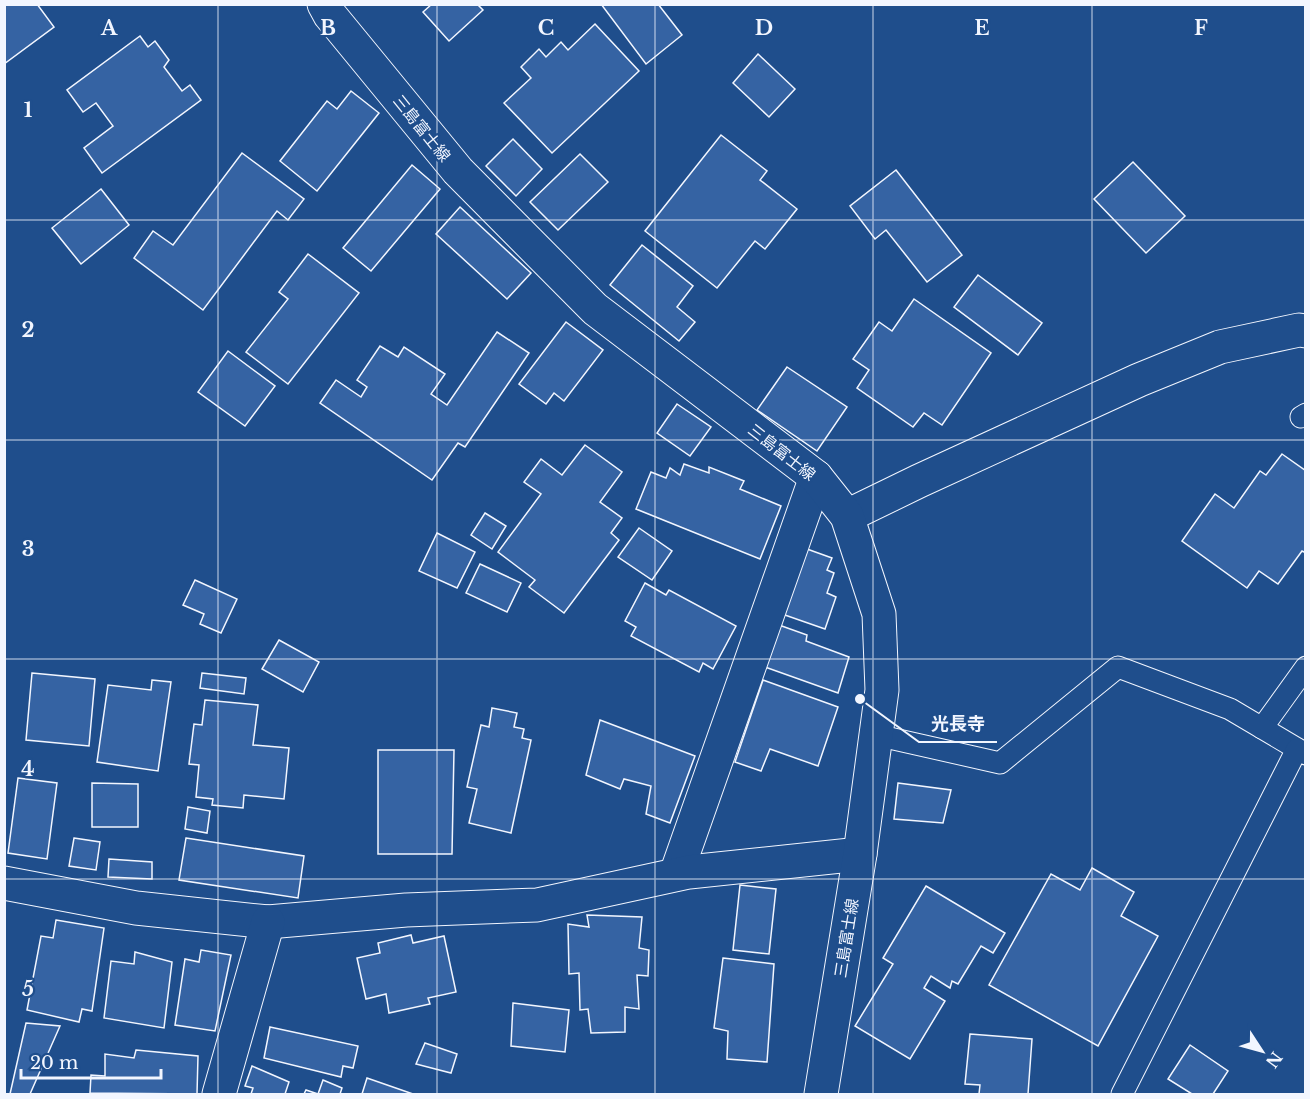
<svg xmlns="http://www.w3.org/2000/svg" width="1310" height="1099" font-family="'Libre Baskerville','Noto Sans JP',serif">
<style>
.building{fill:#3563a3;stroke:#f2f6ff;stroke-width:1.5}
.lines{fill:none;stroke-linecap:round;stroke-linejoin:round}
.service-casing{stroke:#f2f6ff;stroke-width:23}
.minor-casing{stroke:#f2f6ff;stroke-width:35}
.primary-casing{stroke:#f2f6ff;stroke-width:35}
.service{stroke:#1f4e8c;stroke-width:21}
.minor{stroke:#1f4e8c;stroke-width:33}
.primary{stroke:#1f4e8c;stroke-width:33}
.grid{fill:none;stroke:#f2f6ff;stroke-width:1.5;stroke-opacity:0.55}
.labels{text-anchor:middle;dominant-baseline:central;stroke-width:4.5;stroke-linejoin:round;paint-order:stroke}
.street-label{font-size:16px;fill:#f2f6ff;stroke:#1f4e8c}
.grid-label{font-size:20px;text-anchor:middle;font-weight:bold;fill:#f2f6ff;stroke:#1f4e8c;stroke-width:4.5;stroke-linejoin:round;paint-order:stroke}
.leader{fill:none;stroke:#f2f6ff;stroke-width:2}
.callout-dot{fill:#f2f6ff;stroke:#1f4e8c;stroke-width:2}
.callout-label{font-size:18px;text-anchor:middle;font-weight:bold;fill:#f2f6ff;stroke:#1f4e8c;stroke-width:4.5;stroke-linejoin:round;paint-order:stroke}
</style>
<rect width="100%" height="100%" fill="#1f4e8c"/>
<g class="building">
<polygon points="4,4 37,4 54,27 4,64"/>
<polygon points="432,4 477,4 483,10 449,41 423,12"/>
<polygon points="601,4 658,4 682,35 646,64"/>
<polygon points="595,24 639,71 552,153 504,103 531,78 521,67 539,49 546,57 561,42 568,50"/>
<polygon points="140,36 148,47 155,41 169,60 164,67 182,91 190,85 201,100 102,173 84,148 113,126 96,103 83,112 67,90"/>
<polygon points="758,54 795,89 769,117 733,83"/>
<polygon points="351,91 379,113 317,191 280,161 327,101 337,109"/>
<polygon points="721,135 767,171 760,180 797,209 765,249 755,241 717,288 645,231"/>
<polygon points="513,139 542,169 516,196 486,166"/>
<polygon points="242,153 304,199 288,220 277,211 203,310 134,258 153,231 173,245"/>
<polygon points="580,154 608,182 558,230 530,202"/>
<polygon points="1133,162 1185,216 1146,253 1094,199"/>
<polygon points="412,165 440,189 371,271 343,248"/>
<polygon points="896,170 962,255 927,282 886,230 875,239 850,206"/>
<polygon points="101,189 129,225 81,264 52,228"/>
<polygon points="460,207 531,273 507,299 436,234"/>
<polygon points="642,245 693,286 677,307 695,322 679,341 610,285"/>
<polygon points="308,254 359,293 288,384 246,352 288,299 279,292"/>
<polygon points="978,275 1042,323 1018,355 954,307"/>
<polygon points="914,299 991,353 942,425 924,413 913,427 857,388 869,370 853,359 879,322 892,331"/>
<polygon points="566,322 603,350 564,401 554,393 546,404 519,384"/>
<polygon points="497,332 529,353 465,447 458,443 432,480 320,403 336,380 361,397 367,387 357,380 380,346 398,357 404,347 445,374 431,394 447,405"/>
<polygon points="228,351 275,386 245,426 198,392"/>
<polygon points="787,367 847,407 817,451 757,410"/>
<polygon points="677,404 711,427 690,456 657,433"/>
<polygon points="585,445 622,472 600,502 622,518 611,533 619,540 564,613 529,587 535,580 498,552 541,494 524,482 541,459 562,475"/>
<polygon points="1282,454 1306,471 1306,553 1302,551 1278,584 1259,571 1247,588 1182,541 1215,494 1234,508 1260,471 1266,475"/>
<polygon points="684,464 709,473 709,467 744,481 740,489 781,506 760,559 636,509 651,472 666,478 670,468 680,475"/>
<polygon points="485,513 506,526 492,549 471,535"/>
<polygon points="639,528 672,551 652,580 618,557"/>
<polygon points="437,533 475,552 457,588 419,571"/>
<polygon points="807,549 832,558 827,570 834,573 827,593 836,597 825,629 782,614"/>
<polygon points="480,564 521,583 507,612 466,593"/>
<polygon points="195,580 237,599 221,633 200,624 204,614 183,605"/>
<polygon points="645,583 666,595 669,590 736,626 713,669 703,663 699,672 631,636 636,627 625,621"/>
<polygon points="779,625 807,635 806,641 849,657 838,693 765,667"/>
<polygon points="279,640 319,662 303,692 262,669"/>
<polygon points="32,673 95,679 89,746 26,740"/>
<polygon points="202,673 246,678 244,694 200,688"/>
<polygon points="152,680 171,682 158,771 97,762 108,685 151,690"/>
<polygon points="763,680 838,707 818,766 770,749 761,771 735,762"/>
<polygon points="205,700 258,705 253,745 289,748 284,799 244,795 243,808 212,805 213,799 196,797 199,765 189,764 194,724 202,725"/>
<polygon points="492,708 517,713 514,727 524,729 522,738 531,740 511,833 469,823 477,789 467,787 481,725 489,727"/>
<polygon points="600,720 695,756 670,823 646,814 651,786 624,779 620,789 586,775"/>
<polygon points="378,750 454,750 452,854 378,854"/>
<polygon points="18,778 57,783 47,859 8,853"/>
<polygon points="92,783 138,784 138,827 92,827"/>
<polygon points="898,783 951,790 943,823 894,819"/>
<polygon points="188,807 210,811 207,833 185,829"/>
<polygon points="74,838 100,842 96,870 69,866"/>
<polygon points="186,838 304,856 298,898 179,880"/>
<polygon points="109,859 152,862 152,879 108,877"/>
<polygon points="1092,868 1134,892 1121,916 1158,936 1098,1046 989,985 1051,874 1080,890"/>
<polygon points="740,885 776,889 769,954 733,950"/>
<polygon points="926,886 1005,933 993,953 981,946 958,984 952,981 950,988 931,976 924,988 945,1001 910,1059 855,1026 893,964 883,958"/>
<polygon points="587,915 642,917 639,948 649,950 648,976 637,975 639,1009 625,1007 625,1032 591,1033 588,1009 580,1010 579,973 569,974 568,924 589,927"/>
<polygon points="56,920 104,928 92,1011 82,1009 79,1022 27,1010 41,936 53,938"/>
<polygon points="411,935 413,943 444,936 456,992 428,998 430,1004 389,1013 386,994 366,999 357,958 380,953 378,943"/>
<polygon points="201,950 231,955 215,1031 175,1025 185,959 199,962"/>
<polygon points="135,952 172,962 164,1028 104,1018 111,961 134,964"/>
<polygon points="723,958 774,964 767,1062 727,1059 728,1031 714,1028"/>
<polygon points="513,1003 569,1010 565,1052 511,1046"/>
<polygon points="26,1023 60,1026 30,1094 10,1094"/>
<polygon points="270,1027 358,1046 353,1068 343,1066 341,1077 264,1058"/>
<polygon points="970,1034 1032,1039 1028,1094 979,1094 980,1085 965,1084"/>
<polygon points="425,1043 457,1054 451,1073 416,1064"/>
<polygon points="1190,1045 1228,1071 1213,1094 1192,1094 1168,1079"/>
<polygon points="136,1050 198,1056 197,1094 90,1093 91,1075 105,1076 105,1054 134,1058"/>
<polygon points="252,1066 289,1082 285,1094 251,1094 253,1088 245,1086"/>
<polygon points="367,1078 413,1094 362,1094"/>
<polygon points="323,1080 342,1088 340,1094 304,1094 306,1090 318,1094"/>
</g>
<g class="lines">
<defs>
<g id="service">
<polyline points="1301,417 1306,414"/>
<polyline points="1262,728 1306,667"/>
<polyline points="876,735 1000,763 1118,667 1230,709 1306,754"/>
<polyline points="1122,1094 1297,749"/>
</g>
<g id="minor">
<polyline points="847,516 919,481 1139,380 1220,347 1299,330 1306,331"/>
<polyline points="676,874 816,477"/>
<polyline points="4,883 136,908 268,922 406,910 537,905 689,872 860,854"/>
<polyline points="219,1094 268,922"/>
</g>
<polyline id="primary" points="324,4 330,15 458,171 595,309 816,477 847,516 879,614 882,690 860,854 821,1094"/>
</defs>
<use href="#service" class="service-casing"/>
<use href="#minor" class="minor-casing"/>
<use href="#primary" class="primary-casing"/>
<use href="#service" class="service"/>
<use href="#minor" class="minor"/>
<use href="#primary" class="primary"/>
</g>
<path class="grid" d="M218 4V1094M437 4V1094M655 4V1094M873 4V1094M1092 4V1094M4 220H1306M4 440H1306M4 659H1306M4 879H1306"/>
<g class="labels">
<g class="street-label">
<text transform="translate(422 128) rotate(51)">三島富士線</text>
<text transform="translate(782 452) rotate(38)">三島富士線</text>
<text transform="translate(846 938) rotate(-81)">三島富士線</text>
</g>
</g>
<g class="grid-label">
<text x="109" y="35">A</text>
<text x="328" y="35">B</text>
<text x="546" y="35">C</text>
<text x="764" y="35">D</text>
<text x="982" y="35">E</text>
<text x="1201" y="35">F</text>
<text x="28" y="117">1</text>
<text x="28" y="337">2</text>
<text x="28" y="556">3</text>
<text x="28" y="776">4</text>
<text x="28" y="996">5</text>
</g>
<path class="leader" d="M860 699L919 742H997"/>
<circle class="callout-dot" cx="860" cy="699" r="6"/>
<g class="callout-label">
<text x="958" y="730">光長寺</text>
</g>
<rect width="1310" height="1099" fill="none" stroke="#f2f6ff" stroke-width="12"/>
<g transform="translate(1262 1051) rotate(126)" stroke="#1f4e8c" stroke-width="4.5" paint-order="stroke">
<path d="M0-4.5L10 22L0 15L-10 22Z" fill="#f2f6ff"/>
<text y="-9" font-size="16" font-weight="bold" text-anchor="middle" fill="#f2f6ff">N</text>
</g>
<path d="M21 1069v9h140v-9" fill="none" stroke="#f2f6ff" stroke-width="3"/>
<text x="30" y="1069" font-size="18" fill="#f2f6ff" stroke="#1f4e8c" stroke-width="4.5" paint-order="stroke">20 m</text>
</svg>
